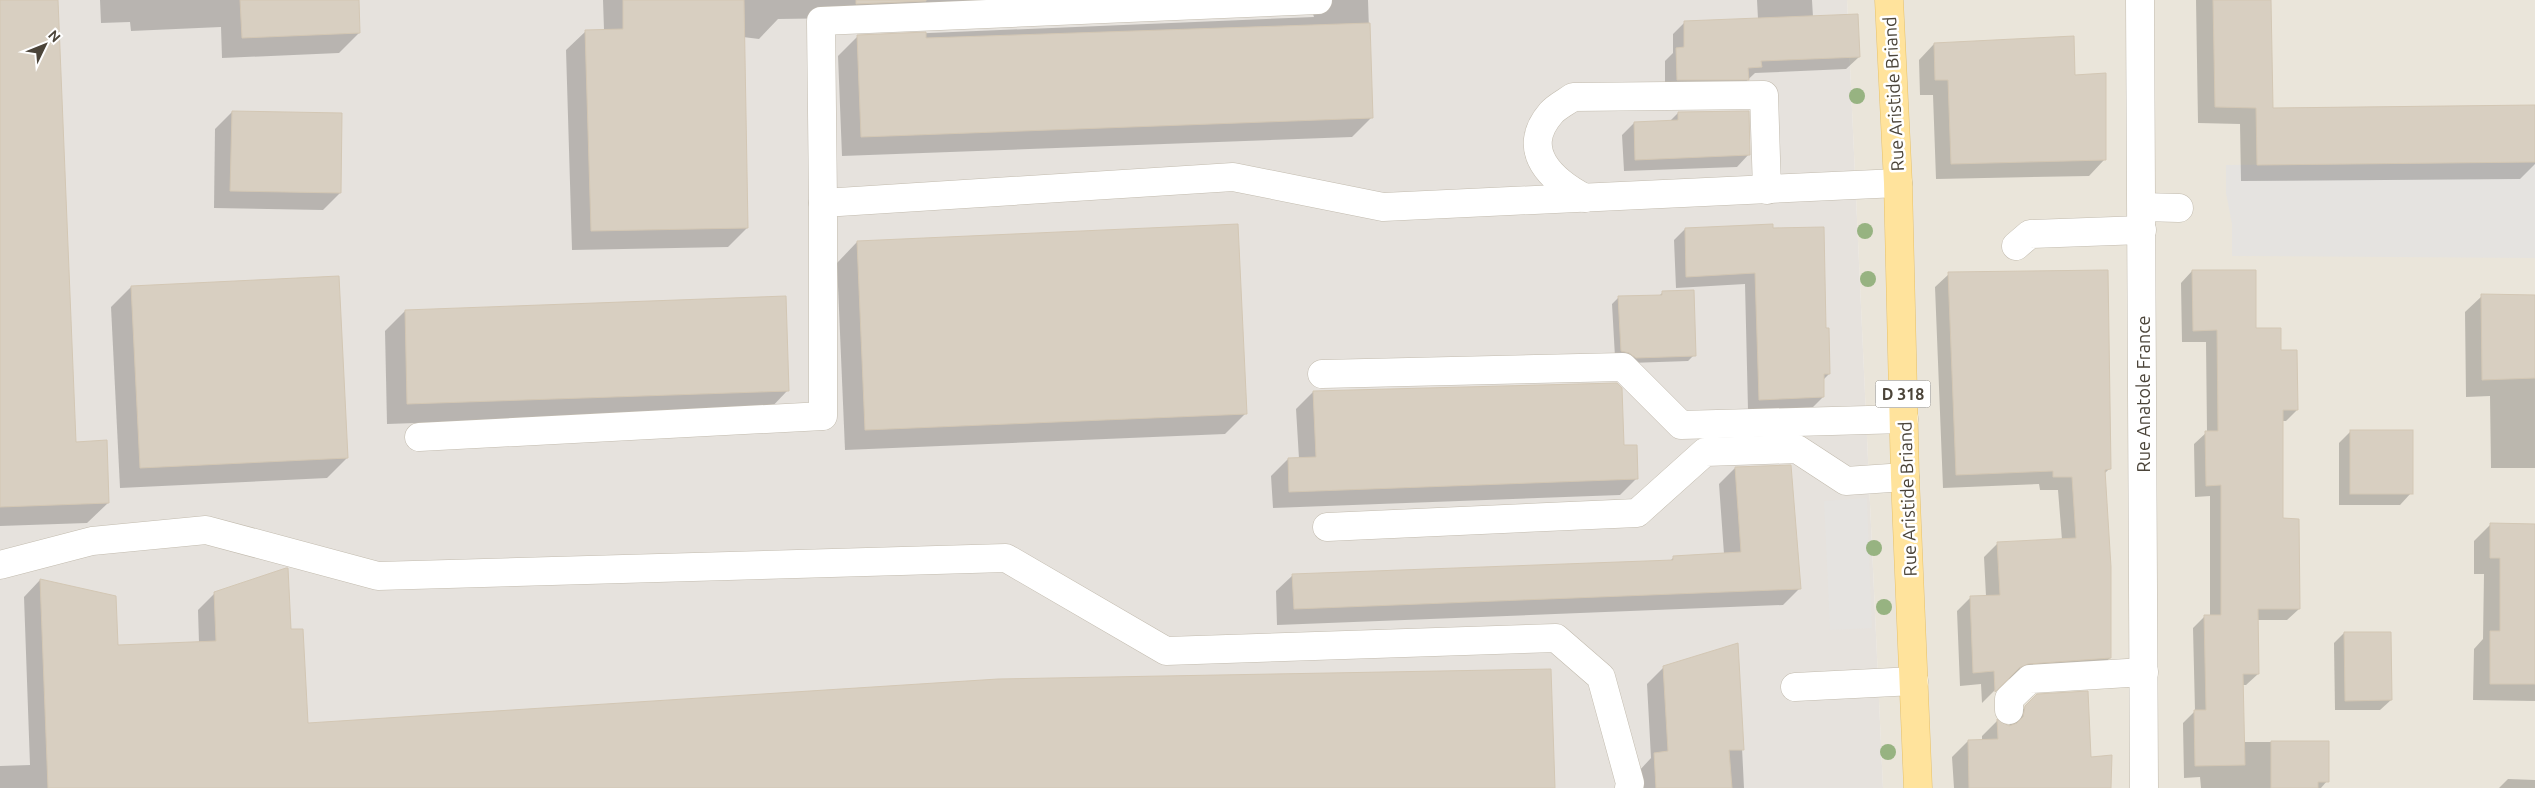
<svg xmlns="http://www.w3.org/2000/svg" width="2535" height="788" font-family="Ubuntu,sans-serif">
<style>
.residential{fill:#eae5da}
.industrial{fill:#e6e2dd}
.parking{fill:#e5e3e0}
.shadow{fill:#0003}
.building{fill:#d8cfc1;stroke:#d3c7b4}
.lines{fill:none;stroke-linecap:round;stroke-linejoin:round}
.minor-casing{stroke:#c2bbae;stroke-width:29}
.major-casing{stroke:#e6c16a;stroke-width:29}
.minor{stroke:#fff;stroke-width:28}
.major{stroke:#ffe39c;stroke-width:28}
.tree{fill:#97b381}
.labels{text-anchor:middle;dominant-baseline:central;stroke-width:5;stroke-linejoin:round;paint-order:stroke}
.shield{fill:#fff;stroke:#817c74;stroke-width:1}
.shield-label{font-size:16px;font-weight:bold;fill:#4b4439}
.street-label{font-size:18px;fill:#4b4439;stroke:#fff}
</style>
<rect width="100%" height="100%" fill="#f6f3ec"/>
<polygon class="residential" points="1847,0 2535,0 2535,788 1883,788"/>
<polygon class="industrial" points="0,0 1847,0 1883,788 0,788"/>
<g class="parking">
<polygon points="2535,162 2535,258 2232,256 2232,224 2226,193 2226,165"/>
<polygon points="1867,498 1872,628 1830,630 1824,501"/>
</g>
<g class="shadow">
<polygon points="0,0 56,0 75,443 108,503 87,523 0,526"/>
<polygon points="100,0 358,0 359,33 339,53 222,58 221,27 131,31 130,22 101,23"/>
<polygon points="603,0 1368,0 1372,117 1352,137 842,156 838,56 858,36 1314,17 1312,11 778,19 759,39 743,37 747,228 728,247 572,250 566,50 586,31 604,30"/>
<polygon points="1757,0 1812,0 1813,17 1859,57 1846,69 1755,73 1736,91 1665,92 1665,61 1673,53 1673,34 1685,22 1758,19"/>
<polygon points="2196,0 2270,0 2271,109 2535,106 2535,164 2520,179 2241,181 2240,124 2198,123"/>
<polygon points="1934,44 2074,76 2104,160 2089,176 1936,179 1933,95 1920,95 1919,60"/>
<polygon points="232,112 340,193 323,210 214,208 215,129"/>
<polygon points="1678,113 1749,154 1737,167 1624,171 1622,135 1634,123 1670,121"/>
<polygon points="1772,226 1825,330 1829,374 1823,380 1823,397 1812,408 1748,410 1745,284 1676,288 1674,240 1685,229"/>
<polygon points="857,242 1246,413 1225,434 845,450 837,263"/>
<polygon points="2192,271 2280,351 2297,410 2286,421 2282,421 2282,520 2299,609 2287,620 2257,620 2258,674 2246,685 2242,685 2243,742 2327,742 2327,781 2321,788 2201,788 2200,777 2184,778 2183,723 2195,711 2193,628 2204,617 2210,617 2210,496 2195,497 2194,444 2207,432 2206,342 2182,342 2181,283"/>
<polygon points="1949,274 2109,469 2104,474 2110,658 2096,671 2014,677 2004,681 1982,703 1981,684 1960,686 1957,611 1971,597 1986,596 1984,557 1997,544 2062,540 2058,490 2040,490 2039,484 1943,488 1935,287"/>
<polygon points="131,287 347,458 327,478 120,488 111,307"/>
<polygon points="1663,292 1694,355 1688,361 1630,363 1615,357 1612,304 1618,298 1659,296"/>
<polygon points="2482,296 2535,297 2535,468 2491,468 2490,396 2466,397 2465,312"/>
<polygon points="405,311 788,390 768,411 387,424 385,331"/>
<polygon points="1313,392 1622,447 1637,478 1620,495 1273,508 1271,476 1288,459 1299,459 1296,409"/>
<polygon points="2350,432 2411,493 2400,505 2339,505 2339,443"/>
<polygon points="1735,468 1799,589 1783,605 1277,625 1276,591 1293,575 1670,561 1673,558 1724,554 1719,484"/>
<polygon points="2491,524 2535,525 2535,701 2473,700 2474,649 2483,639 2484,574 2474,574 2474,541"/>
<polygon points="40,580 117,646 199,643 198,610 215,593 290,630 307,724 1553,788 0,788 0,766 30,765 24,597"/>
<polygon points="2344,633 2391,700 2380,710 2335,710 2334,643"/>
<polygon points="1737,645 1744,788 1639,788 1638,772 1651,758 1647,684 1664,667"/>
<polygon points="2037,695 2090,758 2110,788 1954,788 1952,757 1968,741 1982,741 1982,736 1997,721 2009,727 2010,723"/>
<polygon points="2508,779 2535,780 2535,788 2499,788"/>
</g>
<g class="building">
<polygon points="0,0 58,0 76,442 107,440 109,503 0,507"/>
<polygon points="240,0 359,0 360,33 242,38"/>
<polygon points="623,0 744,0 748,228 591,231 585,30 623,29"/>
<polygon points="856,0 926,0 926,1 856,4"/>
<polygon points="2213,0 2271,0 2273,108 2535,105 2535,162 2257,165 2256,108 2215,107"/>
<polygon points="1858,14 1860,57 1761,61 1762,67 1748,68 1749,80 1677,80 1676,48 1684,47 1684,21"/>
<polygon points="1370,23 1373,118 861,137 857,35 926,32 926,38"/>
<polygon points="2074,36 2075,75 2106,73 2106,160 1951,164 1948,80 1935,80 1934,43"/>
<polygon points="232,111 342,113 341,193 230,191"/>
<polygon points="1749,111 1750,155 1635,160 1634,122 1678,120 1678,112"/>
<polygon points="1238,224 1247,414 865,430 857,241"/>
<polygon points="1773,224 1773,228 1824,227 1826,328 1829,328 1830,374 1824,374 1824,397 1759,400 1755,273 1686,277 1685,228"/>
<polygon points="2108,270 2111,469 2105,470 2111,567 2111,658 2028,664 2019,668 1995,692 1994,671 1973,673 1970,596 2000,595 1997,542 2076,538 2072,477 2053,477 2053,471 1956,475 1948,272"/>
<polygon points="2192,270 2256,270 2256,328 2281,328 2281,350 2297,350 2298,410 2283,410 2283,518 2299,519 2300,609 2258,609 2259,674 2243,674 2245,765 2195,766 2194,710 2206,710 2204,615 2221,615 2221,485 2206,486 2205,431 2218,431 2217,330 2193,331"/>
<polygon points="339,276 348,458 140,468 131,286"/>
<polygon points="1694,290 1696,356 1636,358 1629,353 1621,351 1618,296 1662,295 1662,291"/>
<polygon points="2481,294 2535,295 2535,378 2482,380"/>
<polygon points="786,296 789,391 407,404 405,310"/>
<polygon points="1617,383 1622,388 1624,445 1637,445 1638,479 1289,492 1288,458 1316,457 1313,391"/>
<rect x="2350" y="430" width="63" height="64"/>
<polygon points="1791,465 1801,589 1294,609 1292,574 1673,560 1673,556 1741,552 1735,467"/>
<polygon points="2490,523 2535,524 2535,684 2490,684 2490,631 2500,631 2500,558 2490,558"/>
<polygon points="286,568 288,568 291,629 303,629 308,723 998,679 1551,669 1555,788 48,788 40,579 116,596 118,645 216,641 214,592"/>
<polygon points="2344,632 2391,632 2392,700 2345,701"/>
<polygon points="1738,643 1744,750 1729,750 1732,788 1656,788 1654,753 1668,751 1663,666"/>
<polygon points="2088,691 2091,757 2112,755 2111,788 1969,788 1968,740 1998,739 1997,719 2009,726 2017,723 2023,717 2025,706 2037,694"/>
<polygon points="2271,741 2329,741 2329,782 2318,782 2318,788 2271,788"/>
</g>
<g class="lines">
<defs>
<g id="minor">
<polyline points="2140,0 2144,788"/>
<path d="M1585 198C1553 181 1518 151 1551 113 1556 107 1566 102 1573 97L1764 95 1767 190"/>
<polyline points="823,203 821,21 1318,0"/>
<polyline points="2142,207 2179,208"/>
<polyline points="2016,246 2030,234 2142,230"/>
<polyline points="1322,374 1623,367 1681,425 1904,419"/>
<polyline points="419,437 823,416 823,203 1233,177 1383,207 1898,183"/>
<polyline points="1327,527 1637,513 1705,452 1797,449 1846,481 1905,477"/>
<polyline points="0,565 92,541 206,530 378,576 1006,558 1166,651 1556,638 1601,677 1630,783 1629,788"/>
<polyline points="1795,687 1914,681"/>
<polyline points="2009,710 2009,699 2030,679 2144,672"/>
</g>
<polyline id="major" points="1889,0 1898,183 1905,477 1918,788"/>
</defs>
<use href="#minor" class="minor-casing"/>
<use href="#major" class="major-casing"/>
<use href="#minor" class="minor"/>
<use href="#major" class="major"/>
</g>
<g class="tree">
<circle cx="1857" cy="96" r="8"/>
<circle cx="1865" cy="231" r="8"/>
<circle cx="1868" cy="279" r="8"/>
<circle cx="1874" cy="548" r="8"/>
<circle cx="1884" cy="607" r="8"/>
<circle cx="1888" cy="752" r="8"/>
</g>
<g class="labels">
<rect class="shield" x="1875.5" y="380.5" width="55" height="27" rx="4"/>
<g class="shield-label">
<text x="1903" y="394">D 318</text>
</g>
<g class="street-label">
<text transform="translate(1893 94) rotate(-93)">Rue Aristide Briand</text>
<text transform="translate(2143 394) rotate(-90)">Rue Anatole France</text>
<text transform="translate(1907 499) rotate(-92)">Rue Aristide Briand</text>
</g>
</g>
<g transform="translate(45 45) rotate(47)" stroke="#ffffff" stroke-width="4" paint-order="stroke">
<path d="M0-4L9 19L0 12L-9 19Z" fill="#4b4439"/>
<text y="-8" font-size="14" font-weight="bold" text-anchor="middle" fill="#4b4439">N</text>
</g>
</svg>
